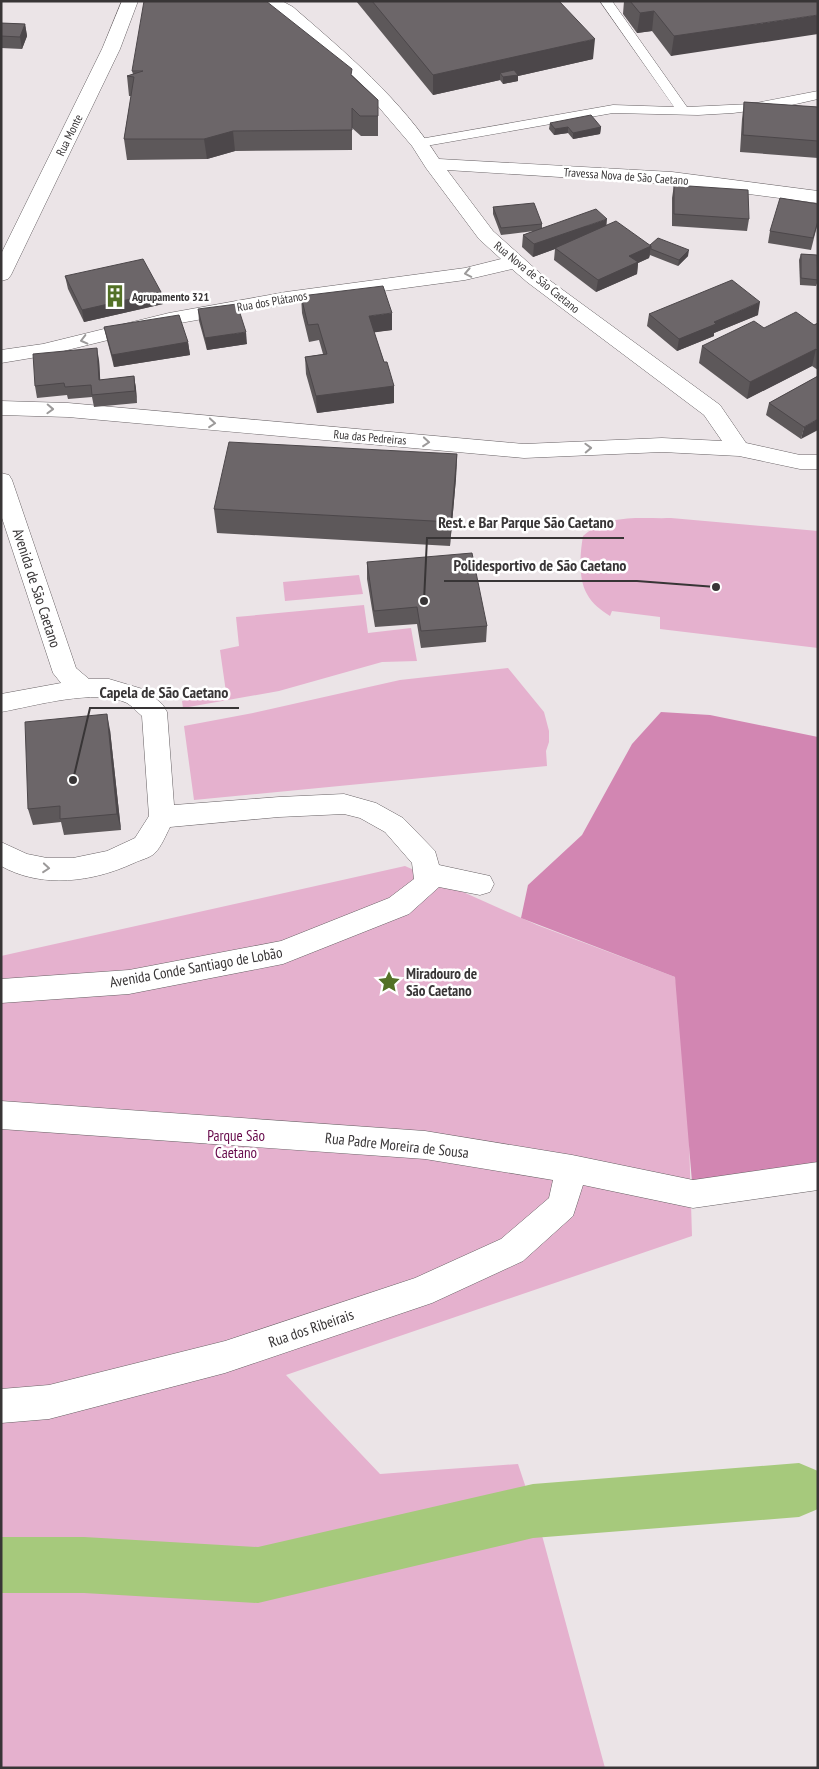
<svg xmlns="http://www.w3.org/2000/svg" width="819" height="1769" font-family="'PT Sans Narrow',sans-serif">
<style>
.green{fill:#e5b1ce}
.forest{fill:#d286b2}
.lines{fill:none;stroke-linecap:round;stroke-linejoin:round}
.canal{fill:#a6c97c;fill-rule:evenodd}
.service-casing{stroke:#676164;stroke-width:1}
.minor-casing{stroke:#676164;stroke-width:1}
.secondary-casing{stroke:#676164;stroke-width:1}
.service{fill:#fff;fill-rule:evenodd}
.minor{fill:#fff;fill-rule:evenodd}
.secondary{fill:#fff;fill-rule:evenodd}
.wall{fill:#5d585a}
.shaded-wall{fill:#4c474a}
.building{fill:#6c6669;stroke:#4c474a}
.oneway{stroke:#9c9a9a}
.labels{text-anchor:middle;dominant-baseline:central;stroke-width:5;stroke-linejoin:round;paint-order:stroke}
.far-street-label{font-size:12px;fill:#383536;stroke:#fff}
.far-poi-label{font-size:12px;font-weight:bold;fill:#383536;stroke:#fff;text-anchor:start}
.street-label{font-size:15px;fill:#383536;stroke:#fff}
.poi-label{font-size:15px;font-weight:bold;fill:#383536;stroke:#fff;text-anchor:start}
.park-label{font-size:15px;fill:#66094a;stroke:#fff}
.leader{fill:none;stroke:#383536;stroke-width:2}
.callout-dot{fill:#383536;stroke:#fff;stroke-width:2}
.callout-label{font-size:16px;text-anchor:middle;font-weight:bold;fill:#383536;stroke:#fff;stroke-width:5;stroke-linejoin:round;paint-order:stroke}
</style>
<rect width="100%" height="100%" fill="#ebe4e7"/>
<g class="green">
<path d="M671 518 818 531V648L660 629V617L612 611 610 616C601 610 592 604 587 594 578 579 580 553 583 536 609 513 639 519 671 518Z"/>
<polygon points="359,575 363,594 285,601 283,582"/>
<polygon points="364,605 368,633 411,628 417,661 382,662 279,691 183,708 182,701 226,692 220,650 239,646 236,617"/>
<polygon points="508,668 544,712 549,731 549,742 546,751 547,766 194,800 184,726 253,713 400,680"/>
<polygon points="405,866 537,925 675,977 686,1042 692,1236 286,1375 380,1474 518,1464 543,1539 605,1768 1,1768 1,956"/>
</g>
<polygon class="forest" points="661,712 710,715 818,737 818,1176 693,1194 675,977 521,918 528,885 582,835 632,744"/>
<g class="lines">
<polygon class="canal" points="799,1463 818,1471 818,1509 799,1517 533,1538 258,1603 84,1593 1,1593 1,1537 84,1537 258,1547 533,1484"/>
<defs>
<polygon id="service" points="600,1 612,1 687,107 751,104 818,91 818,99 787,106 733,113 698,115 613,113 420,147 415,146 413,143 415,140 420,139 613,105 674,107"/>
<g id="minor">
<path d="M262 1H282L293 7C346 53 401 99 439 159L672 172 818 191V203L672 184 447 170 493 231 541 274 720 405 746 443 800 455H818V469H800L739 456 662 452 524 458 68 417 1 415V401L68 403 524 444 662 438 722 441 704 415 527 282 512 269 465 280 286 304 169 325 43 356 1 363V350L43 344 169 313 286 292 465 268 501 259 479 239 426 168 412 146 353 77 281 15Z"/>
<path d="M1 473 9 475 12 480 76 668 89 679H109L146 690 163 705 167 712 174 805 279 797 344 794 376 803 403 818 435 851 439 865 490 876 494 884 490 892 480 895 439 887 409 914 283 964 129 994 1 1003V979L129 970 281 941 389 898 414 879 412 863 385 832 360 818 344 814 279 817 170 827C166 835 161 847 155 853 150 858 140 860 134 863 93 882 42 889 1 866V842L27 854 47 858H73L107 851 135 838 149 816 142 716C137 712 132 706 127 703 95 688 35 706 1 712V694L61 683 53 673 1 515Z"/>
<polygon points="1,1101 425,1131 572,1155 693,1180 818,1162 818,1190 693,1208 583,1185 573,1216 523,1261 432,1303 225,1373 49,1419 1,1423 1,1389 49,1385 225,1341 415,1278 501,1239 549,1198 553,1180 425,1159 1,1129"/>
</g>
<polygon id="secondary" points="122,1 138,1 120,49 11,275 8,279 1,281 1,254 102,49"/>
</defs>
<use href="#service" class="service-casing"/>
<use href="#minor" class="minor-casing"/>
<use href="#secondary" class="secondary-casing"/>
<use href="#service" class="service"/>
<use href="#minor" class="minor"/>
<use href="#secondary" class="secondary"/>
</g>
<g class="wall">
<polygon points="356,1 559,1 593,59 518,76 518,81 503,84 500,80 433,95"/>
<polygon points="624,1 818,1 671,56 652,31 637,33 623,14"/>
<polygon points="1,23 25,24 27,36 22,49 1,48"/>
<polygon points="132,71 352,75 378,100 378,136 361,136 352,128 352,150 235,151 207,159 127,160 124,139 131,96 129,96 127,76 133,74"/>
<polygon points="744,102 818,107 818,158 740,152 742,119"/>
<polygon points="550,123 601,127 600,134 573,139 568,133 554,135 549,129"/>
<polygon points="674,185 749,219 747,231 672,226 672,198"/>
<polygon points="493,207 542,224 542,228 606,225 650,245 688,256 678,266 650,255 649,258 638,263 637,274 596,292 554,260 555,249 533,257 522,247 523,235 534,231 501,235 493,214"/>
<polygon points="818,222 811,250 768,243 770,231"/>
<polygon points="801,254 817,255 818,281 816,286 800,285 799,260"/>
<polygon points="65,276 161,292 163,304 84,322 68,289"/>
<polygon points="301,296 392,330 374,332 384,362 394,386 394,403 317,413 306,374 305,357 323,354 319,340 309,342 302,313"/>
<polygon points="198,309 247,344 207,350 199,321"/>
<polygon points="649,314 758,315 714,333 714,336 677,351 647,326"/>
<polygon points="818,323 818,370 812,366 747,399 699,363 702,346 764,328 814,325"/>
<polygon points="104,327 188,342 190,355 114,367 107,340"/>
<polygon points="99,360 100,380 134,376 136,389 137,403 94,407 92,397 68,399 67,395 37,398 35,386"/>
<polygon points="818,376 801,439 766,415 769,403"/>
<polygon points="457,454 456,478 450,546 217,533 214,509"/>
<polygon points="367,562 487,626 486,642 421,648 417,624 375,627 367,579"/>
<polygon points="110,730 121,830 64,835 61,822 33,825 28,809"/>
</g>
<g class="shaded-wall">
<polygon points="654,11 652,31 637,33 640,13"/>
<polygon points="818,15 818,34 671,56 674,36"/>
<polygon points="25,24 27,36 22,49 20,37"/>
<polygon points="595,39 593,59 518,76 518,81 503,84 503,77 500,73 500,80 433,95 433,75"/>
<polygon points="568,127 568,133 554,135 555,129"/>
<polygon points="601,127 600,134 573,139 573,133"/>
<polygon points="233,131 235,151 207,159 204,139"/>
<polygon points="607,219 606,231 555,248 555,249 533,257 534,244"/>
<polygon points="651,246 649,258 638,263 637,274 596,292 598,280 629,256"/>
<polygon points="689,250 688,256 678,266 679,260"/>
<polygon points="161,292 163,304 84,322 82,310"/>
<polygon points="760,302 758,315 714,333 714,336 677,351 679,339 714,322"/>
<polygon points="392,313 392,330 370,333 369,316"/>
<polygon points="246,332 247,344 207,350 205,338"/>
<polygon points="188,342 190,355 114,367 112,355"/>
<polygon points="97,348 99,360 101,392 99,380"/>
<polygon points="816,349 812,366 747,399 750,382"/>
<polygon points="134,376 136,389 137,403 135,391"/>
<polygon points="394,386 394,403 317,413 316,396"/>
<polygon points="818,419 818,430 801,439 804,427"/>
<polygon points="457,454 456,478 450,546 451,522"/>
<polygon points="107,714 110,730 121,830 117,814"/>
</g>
<g class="building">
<polygon points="144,1 266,1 352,69 351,75 378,100 378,116 360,116 352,108 352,130 233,131 204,139 124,139 134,77 127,76 143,71 132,71"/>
<polygon points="372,1 559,1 595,39 433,75"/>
<polygon points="630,1 818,1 818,15 674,36 654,11 640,13"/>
<polygon points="1,23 25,24 20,37 1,36"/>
<polygon points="514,70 518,75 503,77 500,73"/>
<polygon points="744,102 818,107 818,141 743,135"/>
<polygon points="591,115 601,127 573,133 568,127 555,129 550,123"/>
<polygon points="674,185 748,190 749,219 674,214"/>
<polygon points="780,198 818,204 818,221 813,238 770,231"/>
<polygon points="534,203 542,224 501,228 493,207"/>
<polygon points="596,209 607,219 534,244 523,235"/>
<polygon points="616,221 651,246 629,256 638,262 598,280 555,248"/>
<polygon points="658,238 689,250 679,260 651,249 651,246 650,245"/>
<polygon points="801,254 817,255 818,280 801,278"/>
<polygon points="143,259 161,292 82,310 65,276"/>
<polygon points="732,280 760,302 714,322 716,324 679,339 649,314"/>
<polygon points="383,286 392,313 369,316 384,362 387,362 394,386 316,396 305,357 327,354 318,324 308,325 301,296"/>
<polygon points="237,304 246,332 205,338 198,309"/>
<polygon points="796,312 814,325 818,323 818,351 816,349 750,382 702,346 754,321 764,328"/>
<polygon points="179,315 188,342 112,355 104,327"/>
<polygon points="97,348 99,380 134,376 135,391 92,395 91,385 65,387 64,383 35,386 33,354"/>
<polygon points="818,376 818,419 804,427 769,403"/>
<polygon points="229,442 457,454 451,522 214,509"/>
<polygon points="472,553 487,626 421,631 417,607 374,611 367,562"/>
<polygon points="107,714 117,814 60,819 60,806 28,809 25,722"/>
</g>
<defs><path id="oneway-chevron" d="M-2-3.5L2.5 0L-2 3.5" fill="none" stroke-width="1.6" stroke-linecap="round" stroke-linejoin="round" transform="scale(1.25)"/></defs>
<g class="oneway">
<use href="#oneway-chevron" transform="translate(468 273) rotate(169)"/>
<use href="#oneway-chevron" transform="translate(84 340) rotate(166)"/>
<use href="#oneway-chevron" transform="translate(50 409) rotate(2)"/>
<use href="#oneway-chevron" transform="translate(212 423) rotate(5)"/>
<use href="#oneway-chevron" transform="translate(426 442) rotate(5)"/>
<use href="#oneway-chevron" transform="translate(588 448) rotate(-2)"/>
<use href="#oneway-chevron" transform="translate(46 868) rotate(5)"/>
</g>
<defs>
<symbol id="building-bare" viewBox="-9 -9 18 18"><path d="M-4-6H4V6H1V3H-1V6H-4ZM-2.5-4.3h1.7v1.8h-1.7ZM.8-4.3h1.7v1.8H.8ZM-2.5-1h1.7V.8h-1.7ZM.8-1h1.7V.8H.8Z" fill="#537126" stroke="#fff" stroke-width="2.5" paint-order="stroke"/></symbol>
<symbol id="sight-bare" viewBox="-9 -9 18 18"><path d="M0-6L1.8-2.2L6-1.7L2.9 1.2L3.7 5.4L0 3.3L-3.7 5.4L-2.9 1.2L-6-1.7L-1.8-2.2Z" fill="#537126" stroke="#fff" stroke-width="2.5" paint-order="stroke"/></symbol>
</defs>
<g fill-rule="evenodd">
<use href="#building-bare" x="99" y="280" width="32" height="32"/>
<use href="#sight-bare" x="373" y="966" width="32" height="32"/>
</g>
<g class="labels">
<g class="far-street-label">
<text transform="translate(69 135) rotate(-64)">Rua Monte</text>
<text transform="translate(626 176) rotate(4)">Travessa Nova de São Caetano</text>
<text transform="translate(537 277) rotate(39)">Rua Nova de São Caetano</text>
<text transform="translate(272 301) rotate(-10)">Rua dos Plátanos</text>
<text transform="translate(370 437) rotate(5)">Rua das Pedreiras</text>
</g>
<g class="far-poi-label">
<text x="132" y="296">Agrupamento 321</text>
</g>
<g class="street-label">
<text transform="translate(37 588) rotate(72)">Avenida de São Caetano</text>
<text transform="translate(196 967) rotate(-10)">Avenida Conde Santiago de Lobão</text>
<text transform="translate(397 1145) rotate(6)">Rua Padre Moreira de Sousa</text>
<text transform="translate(311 1328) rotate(-19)">Rua dos Ribeirais</text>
</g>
<g class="poi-label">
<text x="406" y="973">Miradouro de<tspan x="406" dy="17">São Caetano</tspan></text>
</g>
<g class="park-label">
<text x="236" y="1135">Parque São<tspan x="236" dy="17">Caetano</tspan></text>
</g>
</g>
<path class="leader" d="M424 601L427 538H624M716 587L637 581H444M73 780L90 708H239"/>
<g class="callout-dot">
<circle cx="424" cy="601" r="5"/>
<circle cx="716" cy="587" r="5"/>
<circle cx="73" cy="780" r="5"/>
</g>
<g class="callout-label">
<text x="526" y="528">Rest. e Bar Parque São Caetano</text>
<text x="540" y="571">Polidesportivo de São Caetano</text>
<text x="164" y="698">Capela de São Caetano</text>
</g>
<rect width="819" height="1769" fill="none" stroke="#383536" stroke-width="5"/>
</svg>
